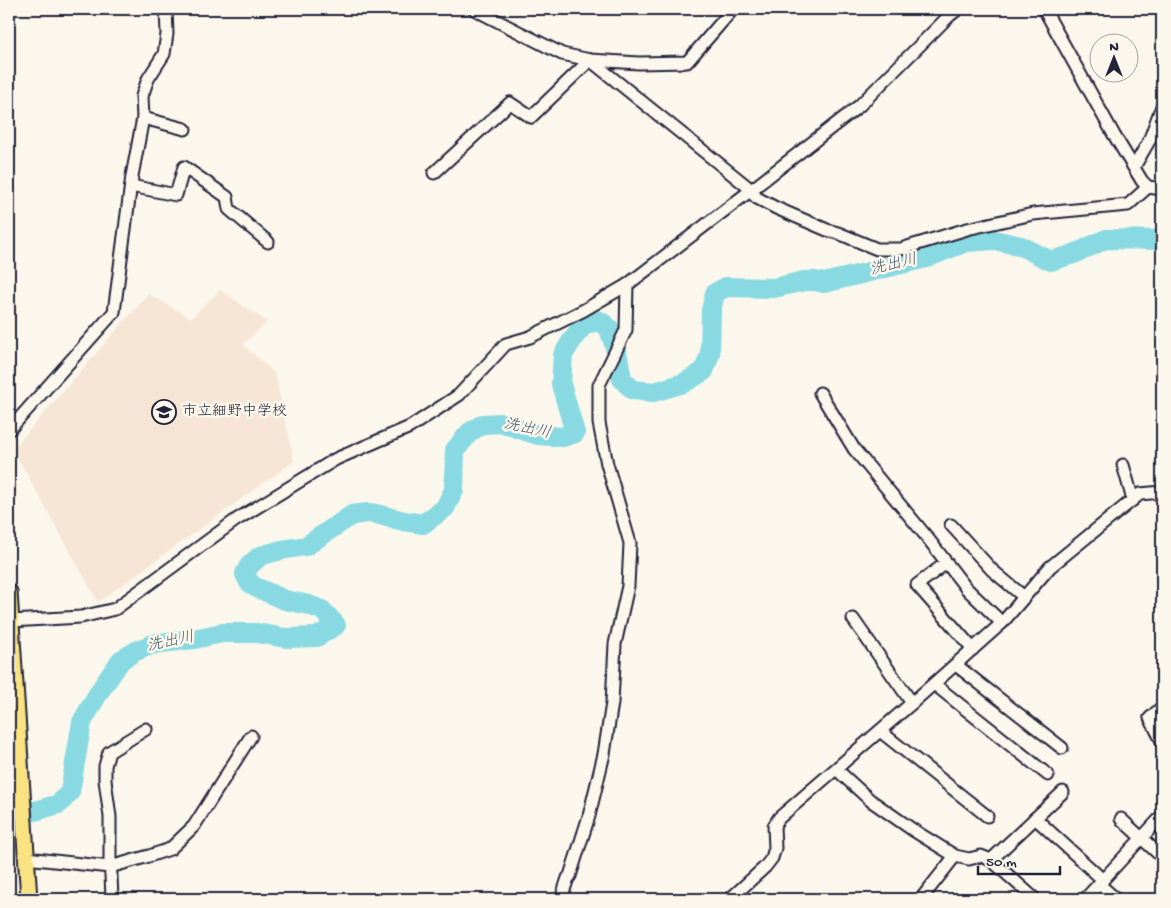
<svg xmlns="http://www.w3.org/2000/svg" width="1171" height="908" font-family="'Gochi Hand','Klee One',sans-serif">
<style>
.built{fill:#f6e5d4}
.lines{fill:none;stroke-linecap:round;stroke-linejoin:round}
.river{stroke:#88d9e1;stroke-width:20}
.minor-casing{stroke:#22223b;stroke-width:15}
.major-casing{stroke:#22223b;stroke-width:19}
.minor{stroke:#fbf7ec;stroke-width:11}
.major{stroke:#f8e281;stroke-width:15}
.labels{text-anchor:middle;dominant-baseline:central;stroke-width:5;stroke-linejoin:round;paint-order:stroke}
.poi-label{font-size:15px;fill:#22223b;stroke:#fbf7ec;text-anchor:start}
.water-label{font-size:16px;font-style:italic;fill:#41596d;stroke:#fbf7ec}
</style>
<rect width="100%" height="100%" fill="#fbf7ec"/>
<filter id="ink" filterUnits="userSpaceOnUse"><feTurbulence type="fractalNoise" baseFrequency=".02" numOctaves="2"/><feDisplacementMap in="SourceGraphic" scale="10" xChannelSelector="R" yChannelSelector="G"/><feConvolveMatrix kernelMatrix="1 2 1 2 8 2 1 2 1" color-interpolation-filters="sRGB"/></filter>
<g filter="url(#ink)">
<polygon class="built" points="220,290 267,322 243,344 275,374 294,461 98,602 13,449 148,294 191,318"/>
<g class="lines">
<polyline class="river" points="9,814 35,811 59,804 70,792 82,722 99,692 121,660 136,651 153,644 194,639 222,633 257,633 286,638 317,637 335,626 336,625 322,610 309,605 285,600 255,587 249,582 245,574 249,566 260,556 281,550 306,546 352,515 367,513 376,514 404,521 423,524 445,508 454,490 455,450 470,432 483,424 501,423 538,435 563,437 575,433 561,384 563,355 574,337 585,324 600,321 609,328 618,357 622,379 633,390 654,392 684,383 704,371 710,354 711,311 715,293 726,287 774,288 804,281 815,281 824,283 926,258 966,242 994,240 1021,246 1051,261 1074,254 1106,239 1162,240"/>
<defs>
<g id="minor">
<polyline points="474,9 562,54 590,60 639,63 687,62 733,9"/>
<polyline points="1044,9 1114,135 1142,181 1148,187 1162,189"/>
<polyline points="590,60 748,187 750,191 757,198 776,208 827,230 838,233 877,249 901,249 967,229 1033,214 1128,205 1148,187"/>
<polyline points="143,118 185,129"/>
<polyline points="1134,167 1149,141 1162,106"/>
<polyline points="434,173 510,103 531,117 590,60"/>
<polyline points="131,186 176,195 184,167 227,197 229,209 268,242"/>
<polyline points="820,393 854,449 926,536 966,588 1002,623"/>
<polyline points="9,430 114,312 132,176 143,118 142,96 148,79 164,54 167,34 166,9"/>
<polyline points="1123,465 1133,500"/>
<polyline points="951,525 992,570 1024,597"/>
<polyline points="946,563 917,585 973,649"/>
<polyline points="853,619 912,703"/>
<polyline points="11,621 81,617 115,609 236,520 336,459 410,427 459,395 506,344 530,337 584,310 627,285"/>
<polyline points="956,665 1062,748"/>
<polyline points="934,684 1048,775"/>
<polyline points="1162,707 1150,718 1162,741"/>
<polyline points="146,729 109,752 105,766 105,780 110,817 110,867 149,856 170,849 194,826 251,736"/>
<polyline points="880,731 987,816"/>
<polyline points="836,769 870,800 913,830 955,856 969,859 981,856 991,860 1035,899"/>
<polyline points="9,783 21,779"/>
<polyline points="1035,818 1103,880"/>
<polyline points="1121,819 1162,857"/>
<polyline points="26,858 110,867 111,875 112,899"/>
<polyline points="991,860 1063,792"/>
<polyline points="1099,884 1116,899"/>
<polyline points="561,899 568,878 570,876 589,816 604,754 612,703 615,644 628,586 630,543 607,464 599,423 599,385 626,330 627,285 750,191 859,106 949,16 958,9"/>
<polyline points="730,899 765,867 772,858 775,848 774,826 779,818 912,703 1002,623 1050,567 1140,494 1162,492"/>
<polyline points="921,899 955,856"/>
<polyline points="1085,899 1162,816"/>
</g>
<polyline id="major" points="9,592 29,899"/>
</defs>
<use href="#minor" class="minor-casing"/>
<use href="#major" class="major-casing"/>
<use href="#minor" class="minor"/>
<use href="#major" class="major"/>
</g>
</g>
<defs>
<symbol id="school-ring" viewBox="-11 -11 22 22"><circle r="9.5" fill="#fbf7ec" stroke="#22223b" stroke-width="1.5"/><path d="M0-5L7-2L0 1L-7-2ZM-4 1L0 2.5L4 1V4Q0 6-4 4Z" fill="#22223b"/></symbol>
</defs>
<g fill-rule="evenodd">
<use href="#school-ring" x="150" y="398" width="28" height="28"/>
</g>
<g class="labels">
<g class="poi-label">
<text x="182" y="412">市立細野中学校</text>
</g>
<g class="water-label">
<text transform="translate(894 266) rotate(-14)">洗出川</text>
<text transform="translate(527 430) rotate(12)">洗出川</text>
<text transform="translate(171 643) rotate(-12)">洗出川</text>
</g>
</g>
<rect width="1171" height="908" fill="none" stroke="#fbf7ec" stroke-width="30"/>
<rect x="15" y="15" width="1141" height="878" fill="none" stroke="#22223b" stroke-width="2" filter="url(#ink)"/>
<g transform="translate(1114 58)"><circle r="24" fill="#fbf7ec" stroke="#a4a2a5"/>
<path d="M0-4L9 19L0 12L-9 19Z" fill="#22223b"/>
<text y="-8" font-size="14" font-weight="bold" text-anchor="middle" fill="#22223b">N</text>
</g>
<path d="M978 866v8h82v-8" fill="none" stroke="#22223b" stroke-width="2.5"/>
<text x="986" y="866" font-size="15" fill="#22223b" stroke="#fbf7ec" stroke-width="4" paint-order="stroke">50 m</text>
</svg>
